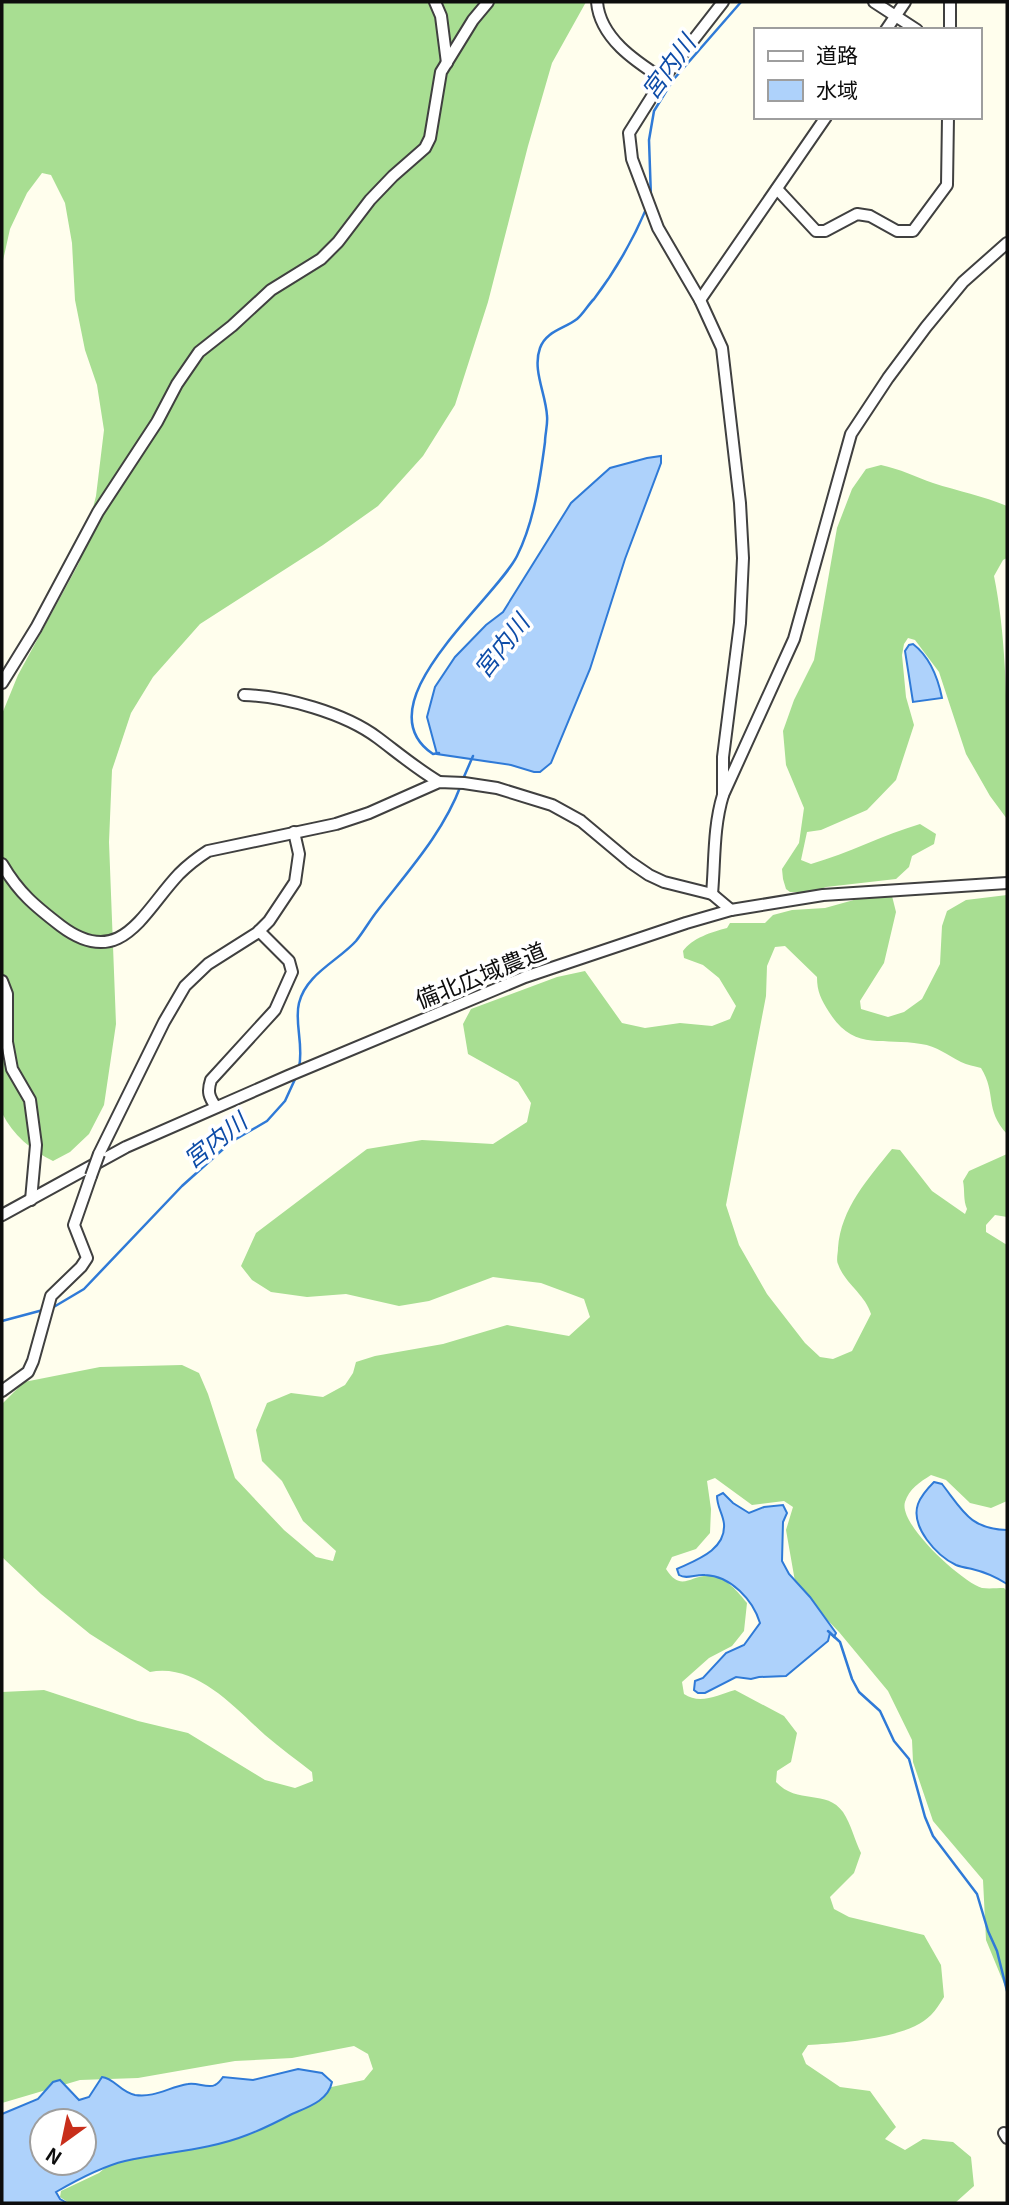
<svg xmlns="http://www.w3.org/2000/svg" width="1009" height="2205" font-family="Georgia,'Noto Sans JP',serif">
<style>
.forest{fill:#a8de92}
.water{fill:#aed2fb;stroke:#2f7ad7;stroke-width:2;fill-rule:evenodd}
.lines{fill:none;stroke-linecap:round;stroke-linejoin:round}
.stream{stroke:#2f7ad7;stroke-width:2.5}
.minor-casing{stroke:#404040;stroke-width:14}
.minor{stroke:#fff;stroke-width:10}
.minor-bridge-casing{stroke:#404040;stroke-width:14;stroke-linecap:butt}
.minor-bridge{stroke:#fff;stroke-width:10}
.labels{text-anchor:middle;dominant-baseline:central;stroke-width:7;stroke-linejoin:round;paint-order:stroke}
.street-label{font-size:23px;fill:#0d0d0d;stroke:#fff}
.water-label{font-size:24px;font-style:italic;fill:#0d4ca8;stroke:#fff}
</style>
<rect width="100%" height="100%" fill="#fffeed"/>
<g class="forest">
<path d="M2 2H586L552 63 528 146 488 302 455 405 423 456 378 506 323 545 200 624 153 677 131 713 112 770 109 842 116 1024 104 1105 89 1134 70 1152 53 1161C31 1150 13 1135 2 1113V714L18 675 79 563 96 496 104 430 97 385 85 350 75 300 72 243 65 203 51 175 42 173 27 193 10 229 2 265Z"/>
<path d="M881 465C900 469 916 477 933 483 958 491 983 496 1007 506V558L1003 560 994 576C1009 649 1007 742 1007 819L990 796 966 754 939 672 915 640 908 638 904 644 902 655 906 697 914 725 896 780 867 810 821 830 807 832 801 860 811 864C849 853 883 835 920 824L936 834 934 844 912 856 909 867 896 879 826 887 812 892H790L786 889 783 879 782 869 799 843 804 808 786 765 783 731 794 700 814 660 837 528 852 489 866 469Z"/>
<path d="M1007 895V1134C984 1109 997 1094 981 1068 975 1066 967 1065 961 1062 947 1055 937 1046 921 1044 883 1037 854 1052 829 1012 821 999 817 992 817 977L785 946 775 947 767 966 766 996 726 1205 739 1245 767 1294 805 1343 820 1357 833 1359 852 1351 871 1314C865 1294 845 1284 838 1264 836 1260 838 1253 838 1248 841 1208 868 1179 892 1149L900 1150 932 1191 965 1214 967 1209C963 1200 965 1191 963 1181L969 1171 1007 1154V1217L995 1215 986 1225V1232L1007 1245V1501L991 1508 970 1503 946 1480 931 1475C920 1482 909 1489 905 1502 898 1524 962 1582 982 1588 989 1589 997 1588 1004 1588L1007 1591V1991L986 1940 983 1880 933 1821 913 1762 912 1740 888 1691 839 1632 796 1587 786 1530 793 1507 784 1501 752 1505 715 1478 707 1481 711 1509 710 1533 696 1549 672 1557 666 1569C682 1594 691 1573 712 1576 727 1578 738 1592 747 1603L744 1631 732 1646 709 1658 682 1682 684 1694C700 1705 718 1695 735 1690L784 1716 797 1733 791 1762 777 1771 776 1782C797 1805 827 1789 843 1812 851 1824 855 1841 861 1853L854 1873 830 1897 834 1909 849 1917 924 1935 941 1965 944 1997C940 2003 936 2010 931 2015 908 2039 840 2043 808 2045L802 2054 806 2064 840 2087 870 2091 896 2127 885 2139 905 2150 923 2139 953 2142 971 2157 974 2186 955 2203H69L60 2197 61 2191 99 2173 117 2158 322 2089 364 2080 373 2069 368 2054 354 2046 292 2058 235 2061 138 2078 80 2080 2 2103V1692L44 1690 138 1721 188 1733 265 1780 295 1788 313 1781 312 1772C297 1760 280 1748 265 1735 234 1707 196 1663 150 1672L90 1634 41 1594 2 1557V1404L24 1382 100 1367 182 1365 199 1373 208 1394 235 1478 284 1530 316 1557 333 1561 336 1551 303 1521 282 1481 262 1461 256 1430 267 1403 291 1393 323 1397 345 1385 353 1373 356 1362 375 1356 443 1344 507 1325 569 1336 590 1317 584 1299 541 1283 493 1277 429 1301 399 1306 346 1294 307 1297 271 1292 252 1280 241 1266 256 1233 367 1149 422 1140 493 1144 527 1122 531 1103 518 1082 468 1054 463 1024 471 1009 557 977 585 971 622 1023 645 1028 680 1023 712 1026 730 1019 736 1006 719 978 703 965 684 958 683 951C692 938 712 932 727 928L730 923H765L773 915 792 910 825 908 861 898 892 896 896 912 884 963 860 1001 861 1009 888 1017 904 1012 922 999 940 964 942 926 947 911 966 900Z"/>
</g>
<g class="water">
<polygon points="661,456 661,463 625,559 590,669 551,763 540,772 534,772 511,765 437,754 427,717 435,687 455,657 486,625 503,612 571,503 610,468 647,458"/>
<path d="M913 644C930 657 938 678 942 698L913 702 905 651 909 645Z"/>
<path d="M934 1482 942 1484C963 1511 970 1529 1007 1530V1584C996 1577 985 1572 972 1569 967 1568 961 1567 956 1565 937 1556 910 1527 918 1504 921 1496 928 1488 934 1482Z"/>
<path d="M723 1493 733 1503 749 1513 764 1507 783 1505 787 1513 783 1522 782 1561 789 1574 810 1597 836 1633 834 1637 830 1633 828 1641 786 1676 759 1677 751 1679 736 1677 705 1693H698L694 1690 695 1681 703 1678 726 1653 744 1645 760 1623C753 1600 731 1576 705 1575 695 1574 687 1580 679 1575L677 1569C696 1560 726 1550 724 1524 723 1514 717 1507 717 1496Z"/>
<path d="M298 2069 322 2073 332 2082C328 2101 308 2107 292 2114 277 2122 263 2129 247 2135 209 2150 166 2152 125 2161 104 2166 75 2181 56 2192L60 2199 67 2203H2V2114L38 2099 53 2082 60 2080 79 2100 89 2097 102 2077C114 2078 120 2092 135 2095 155 2098 169 2087 188 2084 197 2082 208 2089 215 2085 219 2083 221 2080 223 2077L253 2080ZM84 2121V2163H42V2121Z"/>
</g>
<g class="lines">
<g class="stream">
<polyline points="651,198 649,140 654,111 673,80 741,2"/>
<path d="M439 753 433 754C360 705 495 600 517 556 534 522 540 480 545 442 545 434 548 424 547 416 546 394 532 370 540 348 546 331 564 329 577 319 583 314 588 305 594 299 616 270 633 240 647 207"/>
<polyline points="463,779 473,756"/>
<path d="M299 1067C304 1045 294 1022 299 1003 306 974 338 961 356 941 364 931 370 920 378 910 409 870 443 833 461 785"/>
<polyline points="52,1308 84,1289 182,1186 231,1142 267,1121 285,1101 296,1077"/>
<polyline points="2,1321 43,1310"/>
<polyline points="828,1631 840,1642 852,1679 859,1692 880,1711 894,1741 909,1759 925,1817 933,1836 977,1894 988,1931 997,1951 1007,1991"/>
</g>
<defs>
<g id="minor">
<polyline points="435,2 441,16 447,63"/>
<path d="M597 2C600 38 635 61 663 79"/>
<polyline points="874,2 917,30"/>
<polyline points="886,30 905,2"/>
<polyline points="950,30 950,2"/>
<polyline points="777,189 816,231 825,231 857,214 870,216 897,231 913,231 947,185 948,117"/>
<polyline points="700,300 826,117"/>
<polyline points="2,683 36,628 98,512 157,422 177,384 199,352 232,326 271,290 321,259 338,242 370,200 393,176 425,148 430,138 441,72 473,20 488,2"/>
<path d="M244 695C284 696 345 713 378 738 398 753 417 769 439 782"/>
<polyline points="723,795 723,757 740,623 743,558 740,503 722,348 700,300 658,228 632,159 629,133 663,79 723,2"/>
<path d="M2 864C19 893 35 906 61 926 121 971 143 912 179 874 188 865 197 858 208 851L336 824 369 813 439 782 464 783 497 788 552 805 581 821 630 862 649 875 664 882 712 894 731 910"/>
<path d="M712 894C715 861 713 828 723 795L794 639 851 434 888 378 926 327 963 282 1007 243"/>
<polyline points="2,981 7,994 7,1042 12,1069 30,1100 36,1145 31,1200"/>
<path d="M216 1107C209 1097 207 1092 211 1080L275 1010 292 972 289 961 259 931"/>
<polyline points="99,1154 164,1022 185,986 208,964 257,933 269,921 295,882 299,854 294,832"/>
<polyline points="2,1215 126,1147 288,1076 525,977 686,923 731,910 823,895 1007,883"/>
<polyline points="2,1391 28,1372 33,1361 51,1296 81,1267 87,1258 74,1225 91,1176"/>
<polyline points="1004,2133 1007,2138"/>
</g>
</defs>
<use href="#minor" class="minor-casing"/>
<use href="#minor" class="minor"/>
<defs>
<polyline id="minor-bridge" points="91,1176 99,1154"/>
</defs>
<use href="#minor-bridge" class="minor-bridge-casing"/>
<use href="#minor-bridge" class="minor-bridge"/>
</g>
<g class="labels">
<g class="street-label">
<text transform="translate(480 974) rotate(-22)">備北広域農道</text>
</g>
<g class="water-label">
<text transform="translate(667 66) rotate(-54)">宮内川</text>
<text transform="translate(500 645) rotate(-52)">宮内川</text>
<text transform="translate(214 1139) rotate(-38)">宮内川</text>
</g>
</g>
<rect width="1009" height="2205" fill="none" stroke="#0d0d0d" stroke-width="7"/>
<rect x="754" y="28" width="228" height="91" fill="#ffffff" stroke="#9e9e9e" stroke-width="2"/>
<rect x="768" y="51" width="35" height="10" fill="#ffffff" stroke="#9e9e9e" stroke-width="2"/>
<text x="816" y="63" font-size="21" fill="#0d0d0d">道路</text>
<rect x="768" y="80" width="35" height="21" fill="#aed2fb" stroke="#9e9e9e" stroke-width="2"/>
<text x="816" y="98" font-size="21" fill="#0d0d0d">水域</text>
<g transform="translate(63 2142) rotate(213)"><circle r="33" fill="#ffffff" stroke="#9e9e9e" stroke-width="2"/>
<path d="M0-5L12 26L0 18L-12 26Z" fill="#c82e1b"/>
<text y="-10" font-size="19" font-weight="bold" text-anchor="middle" fill="#0d0d0d">N</text>
</g>
</svg>
